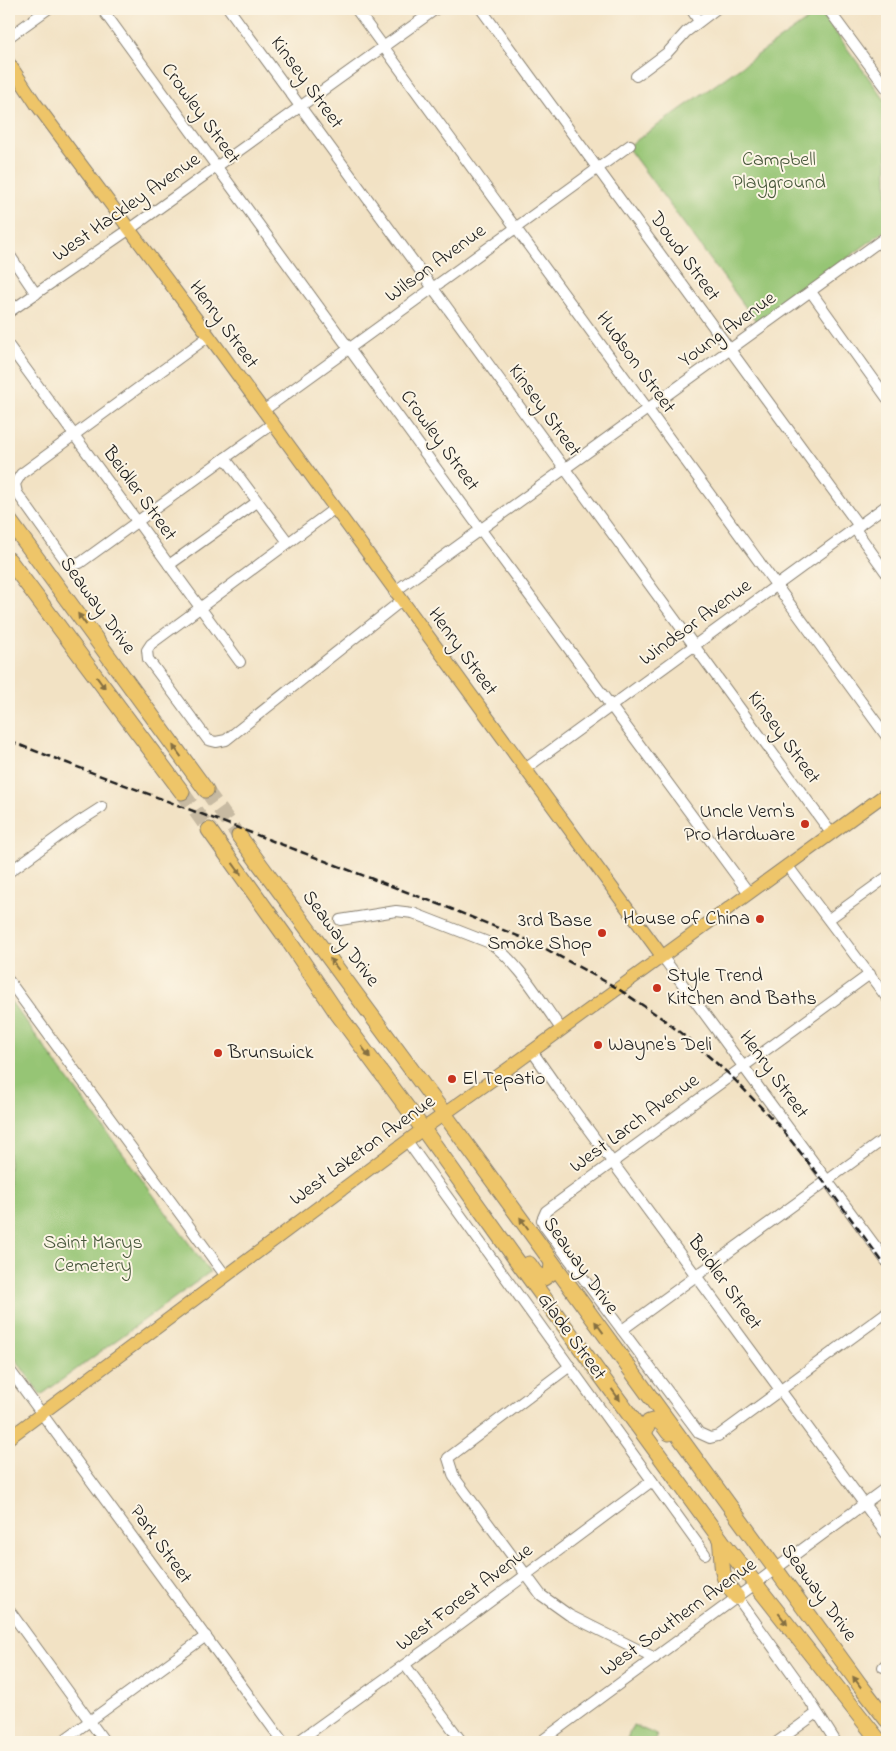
<svg xmlns="http://www.w3.org/2000/svg" width="896" height="1751" font-family="'Indie Flower',sans-serif">
<style>
.green{fill:#96c574;stroke:#597048}
.lines{fill:none;stroke-linecap:round;stroke-linejoin:round}
.highway-tunnel{stroke:#c7baa2;stroke-width:15;stroke-dasharray:15 8;stroke-linecap:butt}
.minor-casing{stroke:#877f70;stroke-width:12}
.major-casing{stroke:#877f70;stroke-width:14}
.highway-casing{stroke:#877f70;stroke-width:17}
.minor{stroke:#fff;stroke-width:10}
.major{stroke:#eec569;stroke-width:12}
.highway{stroke:#eec569;stroke-width:15}
.rail{stroke:#1c1c1c;stroke-width:2.5;stroke-dasharray:8 4;stroke-linecap:butt}
.oneway{fill:#857042}
.poi-dot{fill:#c8321e;stroke:#fcf5e5;stroke-width:2}
.labels{text-anchor:middle;dominant-baseline:central;stroke-width:4;stroke-linejoin:round;paint-order:stroke}
.street-label{font-size:20px;fill:#1c1c1c;stroke:#fcf5e5}
.park-label{font-size:20px;fill:#47573b;stroke:#fcf5e5}
.poi-label{font-size:20px;fill:#1c1c1c;stroke:#fcf5e5;text-anchor:start}
</style>
<rect width="100%" height="100%" fill="#fcf5e5"/>
<filter id="ink" filterUnits="userSpaceOnUse"><feTurbulence type="fractalNoise" baseFrequency=".02" numOctaves="2"/><feDisplacementMap in="SourceGraphic" scale="10" xChannelSelector="R" yChannelSelector="G"/><feConvolveMatrix kernelMatrix="1 2 1 2 8 2 1 2 1" color-interpolation-filters="sRGB"/></filter>
<filter id="wash" filterUnits="userSpaceOnUse"><feTurbulence type="fractalNoise" baseFrequency=".0096" numOctaves="4" result="noise"/><feDisplacementMap in="SourceGraphic" scale="20" xChannelSelector="R" yChannelSelector="G"/><feGaussianBlur stdDeviation="1.12" result="paint"/><feColorMatrix in="noise" values="0 0 0 0 0 0 0 0 0 0 0 0 0 0 0 0 0 1.4 0 .05"/><feComposite in="paint" operator="in"/></filter>
<g filter="url(#wash)">
<rect width="100%" height="100%" fill="#f2e2c4"/>
<g class="green">
<polygon points="820,11 887,103 887,229 758,324 627,147"/>
<polygon points="9,999 210,1272 41,1395 9,1350"/>
<polygon points="633,1725 657,1735 654,1742 629,1742 626,1741"/>
</g>
</g>
<g filter="url(#ink)">
<g class="lines">
<g class="highway-tunnel">
<polyline points="206,790 239,836"/>
<polyline points="182,792 209,830"/>
</g>
<defs>
<g id="minor">
<polyline points="102,9 481,530 749,893"/>
<polyline points="229,9 831,833"/>
<polyline points="356,9 887,737"/>
<polyline points="481,9 859,526"/>
<polyline points="691,9 699,21"/>
<polyline points="828,9 887,89"/>
<polyline points="9,37 48,9"/>
<polyline points="636,76 668,52 686,32 716,9"/>
<polyline points="9,254 36,294"/>
<polyline points="811,292 887,398"/>
<polyline points="9,312 130,229 436,9"/>
<polyline points="209,336 21,474 15,484 17,493 20,497 65,560 73,564 80,563 272,424"/>
<polyline points="9,346 240,662"/>
<polyline points="263,411 630,145"/>
<polyline points="225,458 288,542"/>
<polyline points="334,509 151,644 147,650 148,659 208,740 216,742 226,740 401,601"/>
<polyline points="855,529 887,574"/>
<polyline points="169,565 257,502"/>
<polyline points="394,592 887,236"/>
<polyline points="525,769 887,505"/>
<polyline points="787,865 887,998"/>
<polyline points="9,872 77,823 102,807"/>
<polyline points="829,919 887,877"/>
<path d="M340 920 396 911 413 913 490 943C519 962 541 1002 562 1030"/>
<polyline points="662,956 887,1262"/>
<polyline points="870,974 546,1211 542,1220 545,1227 699,1433 710,1438 718,1436 887,1312"/>
<polyline points="9,981 225,1275"/>
<polyline points="532,1051 560,1091 887,1535"/>
<polyline points="407,1141 705,1554"/>
<polyline points="622,1330 887,1137"/>
<polyline points="570,1366 448,1458 454,1477 541,1595 569,1615 655,1658"/>
<polyline points="9,1369 283,1742"/>
<polyline points="737,1597 796,1679 836,1742"/>
<polyline points="9,1610 105,1742"/>
<polyline points="405,1665 462,1742"/>
<polyline points="883,1667 887,1663"/>
<polyline points="61,1742 206,1636"/>
<polyline points="297,1742 433,1644 652,1481"/>
<polyline points="540,1742 887,1487"/>
<polyline points="777,1742 817,1713"/>
</g>
<g id="major">
<polyline points="9,63 36,104 209,336 662,956"/>
<polyline points="9,1438 423,1129 502,1073 887,793"/>
</g>
<g id="highway">
<polyline points="9,520 206,790"/>
<polyline points="9,560 182,792"/>
<polyline points="209,830 290,943 337,1013 423,1129 520,1265 724,1544 880,1742"/>
<polyline points="239,836 445,1115 860,1685 887,1720"/>
<polyline points="529,1264 536,1274 544,1278 551,1273 552,1263"/>
<path d="M644 1434 649 1422C660 1418 663 1425 669 1433"/>
<path d="M720 1539C724 1565 717 1575 737 1597"/>
</g>
</defs>
<use href="#minor" class="minor-casing"/>
<use href="#major" class="major-casing"/>
<use href="#highway" class="highway-casing"/>
<use href="#minor" class="minor"/>
<use href="#major" class="major"/>
<use href="#highway" class="highway"/>
<polyline class="rail" points="9,741 449,908 535,943 617,988 663,1019 697,1046 731,1076 781,1128 824,1182 887,1268"/>
</g>
<defs><path id="oneway-solid" d="M-6-.8H1V-3.2L6.5 0L1 3.2V.8H-6Z" transform="scale(1.25)"/></defs>
<g class="oneway">
<use href="#oneway-solid" transform="translate(82 619) rotate(-126)"/>
<use href="#oneway-solid" transform="translate(101 683) rotate(54)"/>
<use href="#oneway-solid" transform="translate(177 751) rotate(-126)"/>
<use href="#oneway-solid" transform="translate(237 869) rotate(54)"/>
<use href="#oneway-solid" transform="translate(334 964) rotate(-127)"/>
<use href="#oneway-solid" transform="translate(366 1052) rotate(53)"/>
<use href="#oneway-solid" transform="translate(524 1223) rotate(-126)"/>
<use href="#oneway-solid" transform="translate(599 1327) rotate(-126)"/>
<use href="#oneway-solid" transform="translate(616 1395) rotate(54)"/>
<use href="#oneway-solid" transform="translate(783 1619) rotate(52)"/>
<use href="#oneway-solid" transform="translate(857 1682) rotate(-126)"/>
</g>
</g>
<g class="poi-dot">
<circle cx="805" cy="824" r="5"/>
<circle cx="760" cy="919" r="5"/>
<circle cx="602" cy="933" r="5"/>
<circle cx="657" cy="988" r="5"/>
<circle cx="598" cy="1045" r="5"/>
<circle cx="218" cy="1053" r="5"/>
<circle cx="452" cy="1079" r="5"/>
</g>
<g class="labels">
<g class="street-label">
<text transform="translate(306 83) rotate(54)">Kinsey Street</text>
<text transform="translate(200 114) rotate(54)">Crowley Street</text>
<text transform="translate(127 208) rotate(-35)">West Hackley Avenue</text>
<text transform="translate(684 257) rotate(54)">Dowd Street</text>
<text transform="translate(436 264) rotate(-36)">Wilson Avenue</text>
<text transform="translate(223 325) rotate(54)">Henry Street</text>
<text transform="translate(728 330) rotate(-36)">Young Avenue</text>
<text transform="translate(635 363) rotate(54)">Hudson Street</text>
<text transform="translate(544 411) rotate(54)">Kinsey Street</text>
<text transform="translate(439 441) rotate(54)">Crowley Street</text>
<text transform="translate(139 494) rotate(54)">Beidler Street</text>
<text transform="translate(97 606) rotate(54)">Seaway Drive</text>
<text transform="translate(696 623) rotate(-36)">Windsor Avenue</text>
<text transform="translate(462 652) rotate(54)">Henry Street</text>
<text transform="translate(783 738) rotate(54)">Kinsey Street</text>
<text transform="translate(340 939) rotate(53)">Seaway Drive</text>
<text transform="translate(773 1075) rotate(54)">Henry Street</text>
<text transform="translate(635 1124) rotate(-36)">West Larch Avenue</text>
<text transform="translate(363 1151) rotate(-36)">West Laketon Avenue</text>
<text transform="translate(580 1266) rotate(54)">Seaway Drive</text>
<text transform="translate(724 1283) rotate(54)">Beidler Street</text>
<text transform="translate(571 1337) rotate(54)">Glade Street</text>
<text transform="translate(160 1545) rotate(54)">Park Street</text>
<text transform="translate(818 1593) rotate(54)">Seaway Drive</text>
<text transform="translate(465 1598) rotate(-37)">West Forest Avenue</text>
<text transform="translate(679 1618) rotate(-36)">West Southern Avenue</text>
</g>
<g class="park-label">
<text x="779" y="160">Campbell<tspan x="779" dy="23">Playground</tspan></text>
<text x="93" y="1243">Saint Marys<tspan x="93" dy="23">Cemetery</tspan></text>
</g>
<g class="poi-label">
<text x="795" y="812" text-anchor="end">Uncle Vern's<tspan x="795" dy="23">Pro Hardware</tspan></text>
<text x="750" y="919" text-anchor="end">House of China</text>
<text x="592" y="921" text-anchor="end">3rd Base<tspan x="592" dy="23">Smoke Shop</tspan></text>
<text x="667" y="976">Style Trend<tspan x="667" dy="23">Kitchen and Baths</tspan></text>
<text x="608" y="1045">Wayne's Deli</text>
<text x="228" y="1053">Brunswick</text>
<text x="462" y="1079">El Tepatio</text>
</g>
</g>
<rect width="896" height="1751" fill="none" stroke="#fcf5e5" stroke-width="30"/>
</svg>
